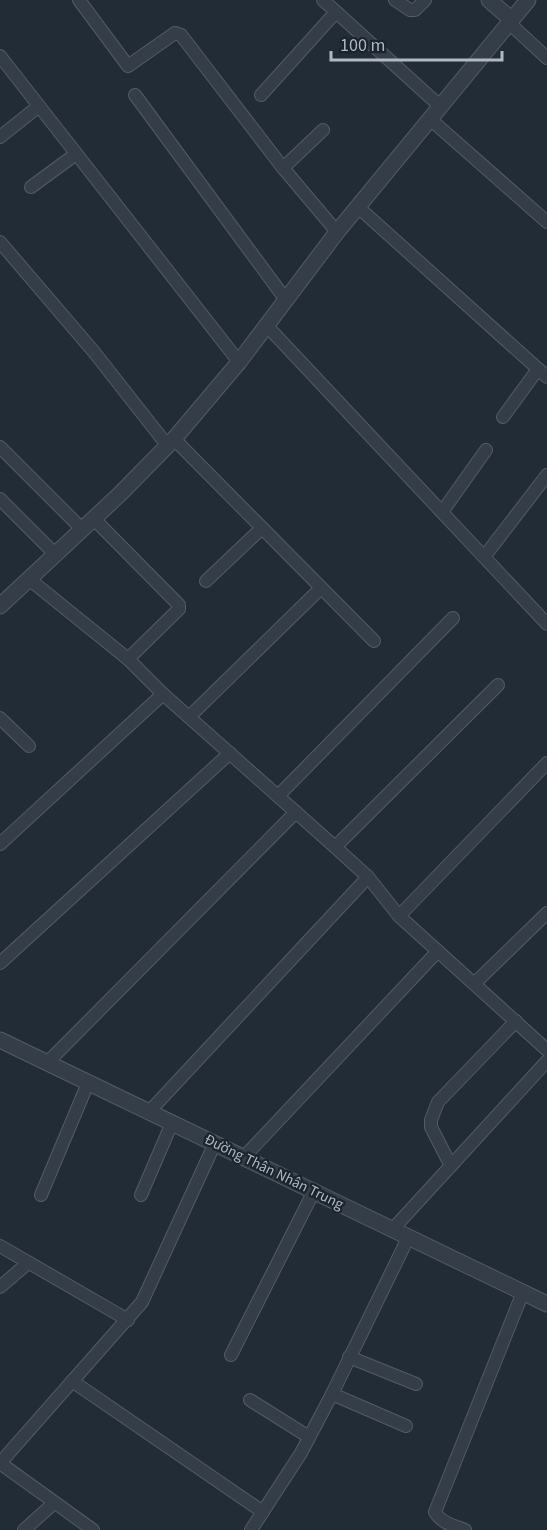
<svg xmlns="http://www.w3.org/2000/svg" width="547" height="1530" font-family="'Source Sans 3',sans-serif">
<style>
.lines{fill:none;stroke-linecap:round;stroke-linejoin:round}
.minor-casing{stroke:#535b66;stroke-width:14}
.tertiary-casing{stroke:#535b66;stroke-width:17}
.minor{stroke:#353e48;stroke-width:12}
.tertiary{stroke:#353e48;stroke-width:15}
.labels{text-anchor:middle;dominant-baseline:central;stroke-width:4.5;stroke-linejoin:round;paint-order:stroke}
.street-label{font-size:15px;fill:#b0b8c4;stroke:#1b232c}
</style>
<rect width="100%" height="100%" fill="#222c37"/>
<g class="lines">
<defs>
<g id="minor">
<polyline points="79,0 128,66 175,33 181,35 283,168 337,232"/>
<polyline points="323,0 441,107"/>
<polyline points="395,0 410,10 415,10 425,0"/>
<polyline points="509,23 547,58"/>
<polyline points="0,56 239,362"/>
<polyline points="135,95 286,300"/>
<polyline points="261,95 336,12"/>
<polyline points="430,119 547,222"/>
<polyline points="0,137 39,106"/>
<polyline points="283,168 323,130"/>
<polyline points="31,187 76,154"/>
<polyline points="358,207 547,377"/>
<polyline points="0,242 94,352 167,445"/>
<polyline points="267,326 547,624"/>
<polyline points="503,417 538,369"/>
<polyline points="174,439 374,641"/>
<polyline points="0,447 82,529"/>
<polyline points="0,499 55,554"/>
<polyline points="442,512 486,450"/>
<polyline points="93,518 179,605 179,609 128,659"/>
<polyline points="484,557 547,475"/>
<polyline points="29,579 128,659 163,694 335,847 368,877 399,916 547,1050"/>
<polyline points="206,581 262,528"/>
<polyline points="189,717 321,588"/>
<polyline points="0,718 29,746"/>
<polyline points="278,796 453,618"/>
<polyline points="0,844 163,694"/>
<polyline points="335,847 498,685"/>
<polyline points="399,916 547,763"/>
<polyline points="0,963 230,753"/>
<polyline points="475,983 547,913"/>
<polyline points="47,1063 296,812"/>
<polyline points="148,1113 368,877"/>
<polyline points="244,1157 438,951"/>
<polyline points="451,1166 431,1127 431,1120 438,1102 516,1021"/>
<polyline points="41,1195 88,1083"/>
<polyline points="141,1195 172,1123"/>
<polyline points="392,1230 547,1061"/>
<polyline points="0,1246 128,1320"/>
<polyline points="0,1287 28,1263"/>
<polyline points="231,1355 314,1191"/>
<polyline points="349,1357 416,1384"/>
<polyline points="72,1381 263,1512"/>
<polyline points="332,1394 406,1426"/>
<polyline points="250,1400 309,1437"/>
<polyline points="0,1463 142,1302 215,1143"/>
<polyline points="0,1463 93,1530"/>
<polyline points="24,1530 54,1503"/>
<polyline points="251,1530 301,1453 332,1394 408,1238"/>
<path d="M465 1530C455 1526 441 1523 435 1512L523 1292"/>
</g>
<g id="tertiary">
<polyline points="489,0 512,20"/>
<polyline points="0,606 120,494 174,439 239,362 337,232 528,0"/>
<polyline points="0,1040 547,1304"/>
</g>
</defs>
<use href="#minor" class="minor-casing"/>
<use href="#tertiary" class="tertiary-casing"/>
<use href="#minor" class="minor"/>
<use href="#tertiary" class="tertiary"/>
</g>
<g class="labels">
<g class="street-label">
<text transform="translate(274 1172) rotate(26)">Đường Thân Nhân Trung</text>
</g>
</g>
<path d="M331 51v9h171v-9" fill="none" stroke="#b0b8c4" stroke-width="3"/>
<text x="340" y="51" font-size="18" fill="#b0b8c4" stroke="#1b232c" stroke-width="4.5" paint-order="stroke">100 m</text>
</svg>
